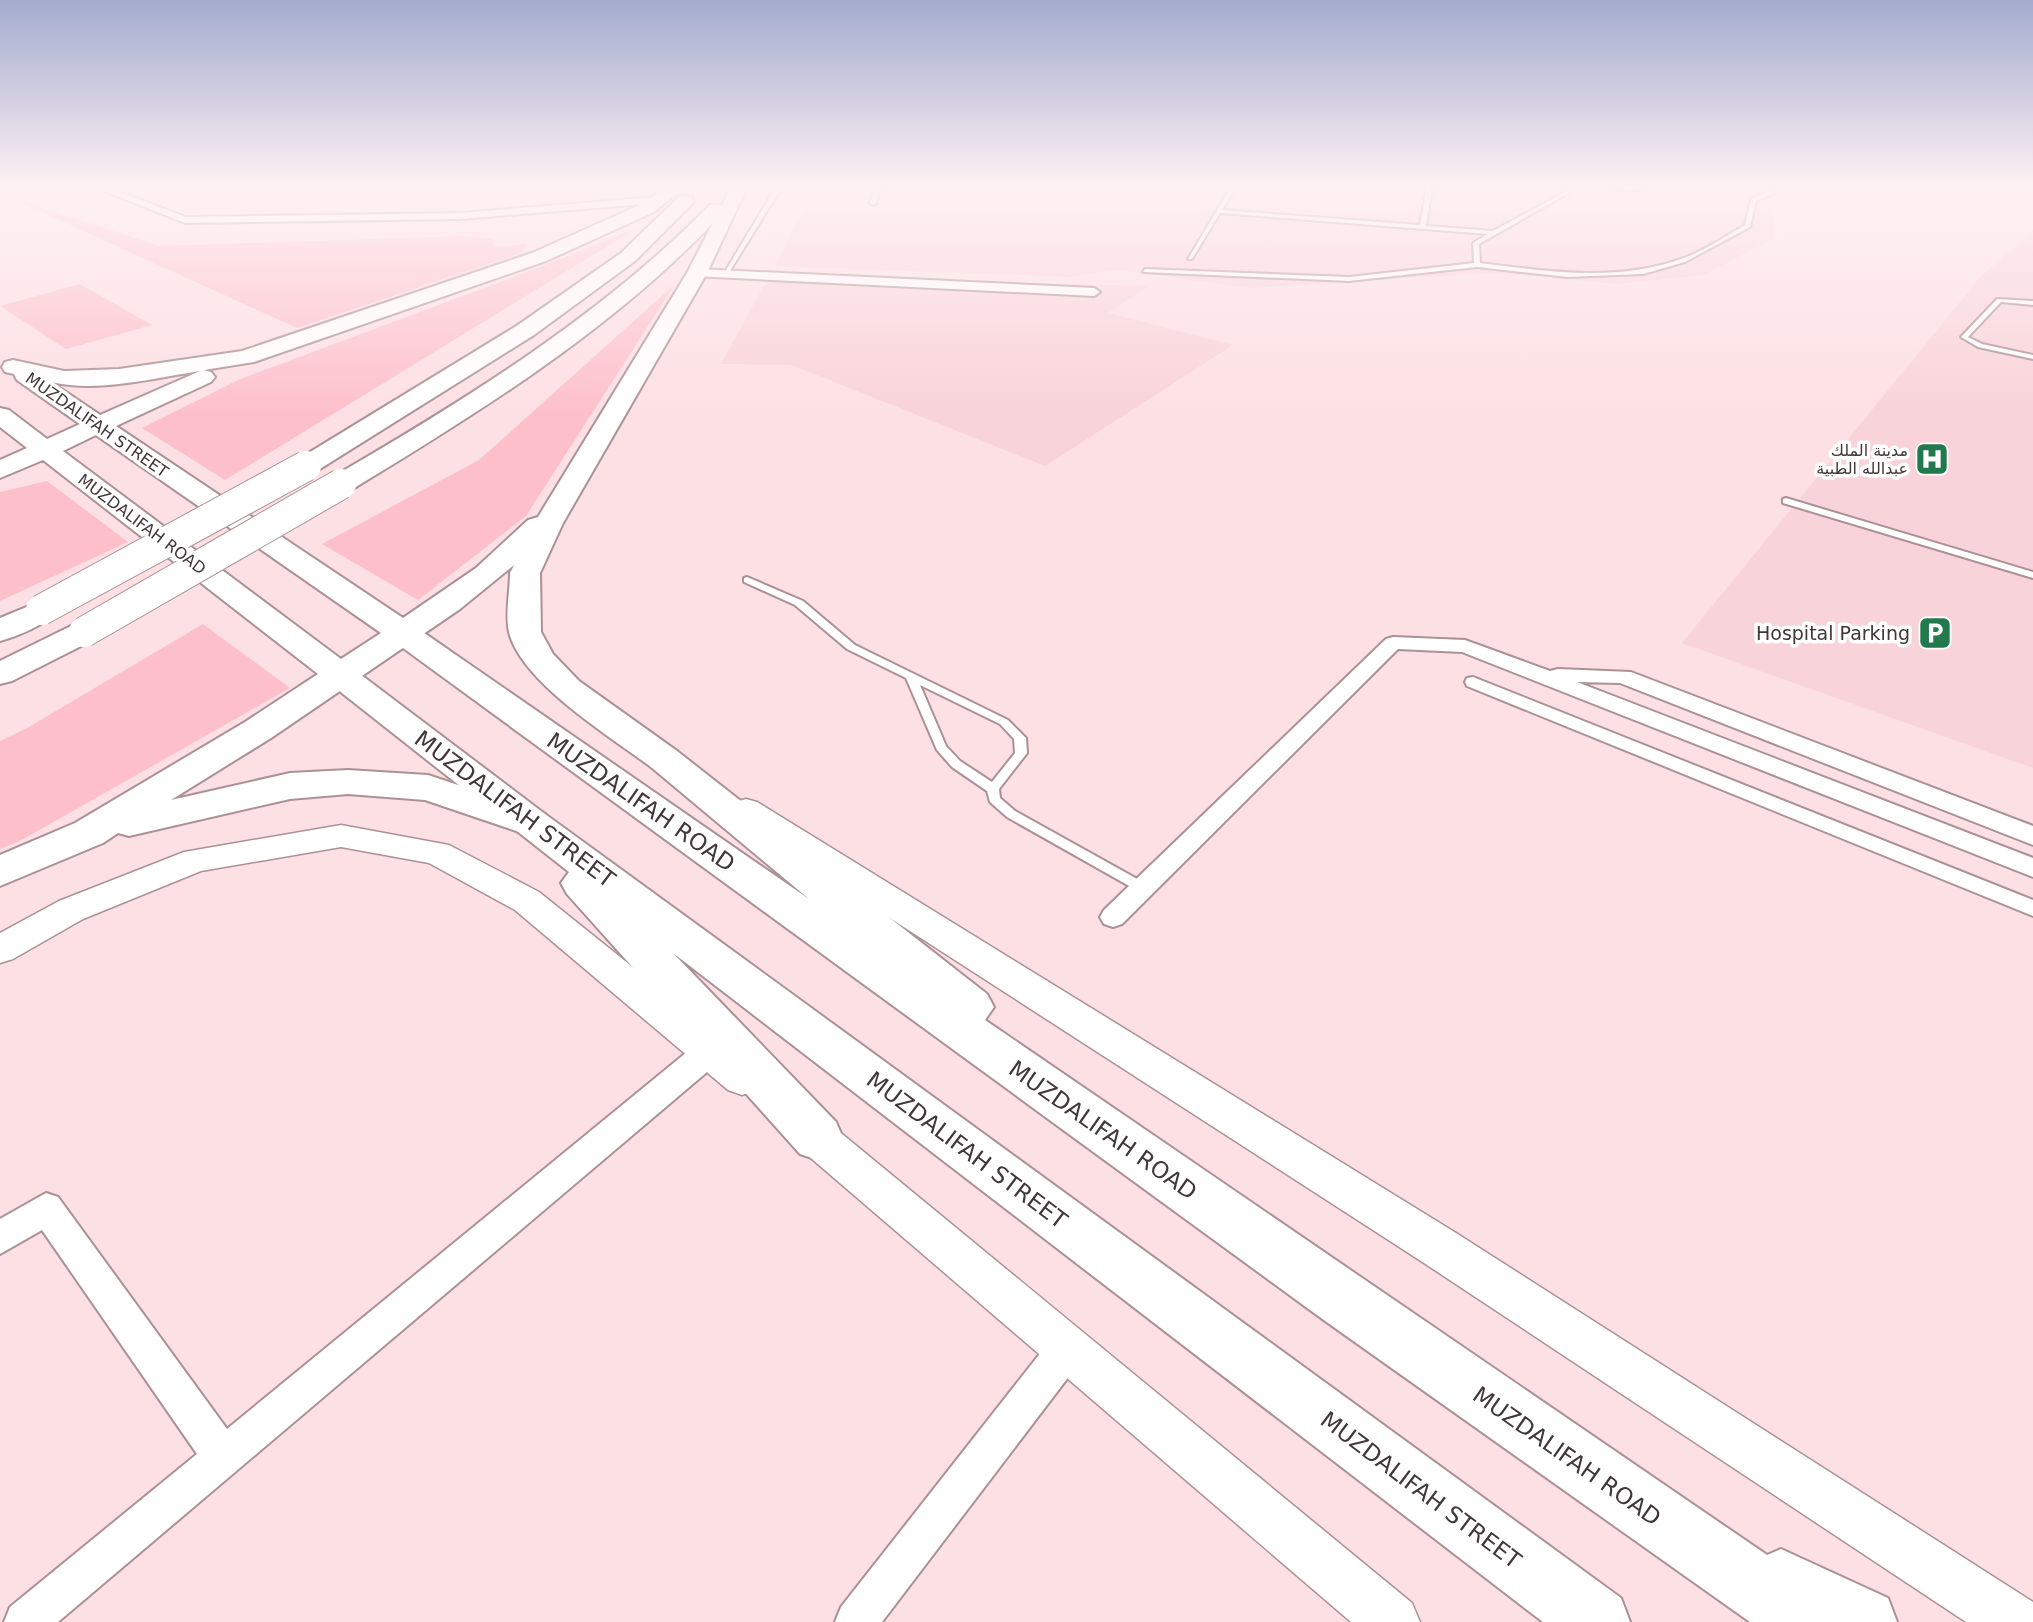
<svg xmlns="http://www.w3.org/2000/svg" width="2033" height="1622" font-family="'DejaVu Sans',Vazirmatn,sans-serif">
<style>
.built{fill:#f8d3d9}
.green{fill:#fdc0cb}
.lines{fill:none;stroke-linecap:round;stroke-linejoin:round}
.service-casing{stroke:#ab9195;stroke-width:4}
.pedestrian-casing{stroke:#ab9195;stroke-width:4}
.minor-casing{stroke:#ab9195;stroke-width:4}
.tertiary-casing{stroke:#ab9195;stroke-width:3}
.primary-casing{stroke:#ab9195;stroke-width:4}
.trunk-casing{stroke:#ab9195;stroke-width:4}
.service{fill:#fff;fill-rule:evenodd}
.pedestrian{fill:#fff;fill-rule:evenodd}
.minor{fill:#fff;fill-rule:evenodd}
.tertiary{fill:#fff;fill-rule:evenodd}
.primary{fill:#fff;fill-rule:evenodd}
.trunk{fill:#fff;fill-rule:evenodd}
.primary-bridge-casing{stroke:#ab9195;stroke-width:32;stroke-linecap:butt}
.primary-bridge{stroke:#fff;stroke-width:30}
.labels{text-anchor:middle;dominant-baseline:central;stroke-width:7;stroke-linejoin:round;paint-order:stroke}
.far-street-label{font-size:16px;fill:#413638;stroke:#fff}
.far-poi-label{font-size:16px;fill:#413638;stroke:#fff;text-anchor:end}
.poi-label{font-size:19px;fill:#413638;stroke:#fff;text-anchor:end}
.near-street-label{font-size:23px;fill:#413638;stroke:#fff}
</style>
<rect width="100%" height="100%" fill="#fde0e4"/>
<g class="built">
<polygon points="815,187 1804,187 1775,204 1775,238 1704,275 1618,284 1496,273 1251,288 1117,270 1068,277 775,266"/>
<polygon points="2033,231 2033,768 1682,643 1981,276"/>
<polygon points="769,276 1149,286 1108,313 1233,345 1045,466 792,365 721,364"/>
</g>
<g class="green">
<polygon points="6,196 160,246 462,236 493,239 494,247 526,244 522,253 297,328"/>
<polygon points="637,228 225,480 142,428 238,380 527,272"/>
<polygon points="80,284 152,325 66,349 0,306"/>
<polygon points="675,284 526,516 418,600 322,544 479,460"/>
<polygon points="47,481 128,542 0,601 0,492"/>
<polygon points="203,624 290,688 20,841 0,849 0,741 27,728"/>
</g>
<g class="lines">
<defs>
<g id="service">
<polygon points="776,187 782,187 728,274 723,275"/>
<polygon points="875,187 881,187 876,203 873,205 870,203"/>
<path d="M1231 187H1236L1222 210 1420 225 1427 187H1432L1426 226 1493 231 1574 187H1579L1479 244 1480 263C1545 271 1615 282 1678 260 1701 253 1724 237 1745 225L1751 199 1782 187H1788L1756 201 1750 227 1685 262 1643 274 1568 277 1477 267 1349 281 1143 272 1145 269 1349 277 1474 263 1473 243 1488 234 1220 213 1192 259H1188Z"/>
<polygon points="1606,187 1645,187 1630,191"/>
<polygon points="1997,299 2033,301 2033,305 2001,302 1968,337 1982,344 2033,355 2033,359 1978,347 1961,337"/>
<polygon points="1786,498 2033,572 2033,578 1783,503 1783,499"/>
<path d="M747 577 803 601 855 645 1008 720 1026 738 1027 753 999 789 1000 798 1015 811 1148 885 1150 888 1148 891H1138L1007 817 990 802 987 791 952 767 937 750 906 678 847 649 795 605 744 582V578ZM920 685 1000 724 1014 739 1015 753 992 782 960 761 946 746Z"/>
</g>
<polygon id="pedestrian" points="1473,677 2033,900 2033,916 1467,686 1465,682 1467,678"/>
<g id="minor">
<polygon points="94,187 107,187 186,217 459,213 658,197 663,200 658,203 459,219 185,223"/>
<polygon points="697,269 1094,288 1100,292 1094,296 693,276 691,273"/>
<polygon points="1393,637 1465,640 1550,671 1558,669 1631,672 2033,826 2033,845 1620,683 1577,682 2033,858 2033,877 1462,652 1398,649 1122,924 1113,927 1104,924 1100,917 1104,910 1386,639"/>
<polygon points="709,1040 720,1043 724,1052 720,1061 58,1622 4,1622 10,1607 197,1454 42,1230 0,1254 0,1219 46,1193 58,1197 227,1429 698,1043"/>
<polygon points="1066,1332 1079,1337 1084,1350 1079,1363 882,1622 835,1622 841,1607 1053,1337"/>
</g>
<g id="tertiary">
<polygon points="746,799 757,802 1456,1233 2033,1602 2033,1622 1966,1622 1424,1263 735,818 730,810 735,802"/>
<polygon points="341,825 449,845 539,892 756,1066 762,1078 756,1090 742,1095 728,1090 515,910 429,863 341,847 201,871 83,919 13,959 0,963 0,933 59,901 184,852"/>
<polygon points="805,1110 819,1115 1412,1603 1420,1622 1351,1622 791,1141 785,1128 791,1115"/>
</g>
<g id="primary">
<path d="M666 187H684L654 212 546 261 254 362 204 370 211 372 215 377 211 382 116 426 403 618 476 568 528 520 538 517 687 273 713 223C610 331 478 413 351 490L341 492 331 490 327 484 331 478C465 400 601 316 710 205H722L731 187H747L707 273 563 523 540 573 541 632 553 654 579 681 677 751 682 759 677 767 664 771 651 767C611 737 521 682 509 632 505 615 510 591 510 573L514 565 460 609 271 738 171 800 290 773 348 770 428 775 545 814 550 823 545 832 531 836 425 800 348 794 290 799 129 836 118 833 103 843 0 886V855L75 823 245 722 318 674 43 460 0 478V460L27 448 0 427V408L9 410 47 439 80 424 17 380 14 374 5 372 2 367 5 362 13 360 64 371 119 369 242 351 532 253 642 204ZM200 371 100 415 51 382C99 393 153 378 200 371ZM96 435 381 633 341 659 63 451Z"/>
<polygon points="685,196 691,197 694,201 691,205 635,261 534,335 315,472 306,474 297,472 293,466 297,460 518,325 621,253 679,197"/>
<path d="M41 601 52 603 57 610C46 625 18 636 0 641V618Z"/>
<polygon points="84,622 95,625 100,632 95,639 12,681 0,684 0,661 73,625"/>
</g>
<g id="trunk">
<polygon points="403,623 414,626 809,899 651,767 646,759 651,751 664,747 677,751 987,994 994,1007 985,1020 1767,1555 1781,1549 1888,1598 1897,1622 1750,1622 1321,1318 392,640 387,633 392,626"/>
<polygon points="340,665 352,668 545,814 1621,1598 1630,1622 1543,1622 673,953 836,1122 843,1138 836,1154 818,1160 800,1154 567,894 561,883 569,872 328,682 323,675 328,668"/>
</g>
</defs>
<use href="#service" class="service-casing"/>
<use href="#pedestrian" class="pedestrian-casing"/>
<use href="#minor" class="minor-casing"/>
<use href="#tertiary" class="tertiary-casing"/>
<use href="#primary" class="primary-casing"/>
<use href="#trunk" class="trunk-casing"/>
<use href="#service" class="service"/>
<use href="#pedestrian" class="pedestrian"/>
<use href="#minor" class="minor"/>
<use href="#tertiary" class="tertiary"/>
<use href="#primary" class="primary"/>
<use href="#trunk" class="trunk"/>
<defs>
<g id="primary-bridge">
<polyline points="41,610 306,466"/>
<polyline points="84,632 341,484"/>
</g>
</defs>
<use href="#primary-bridge" class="primary-bridge-casing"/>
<use href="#primary-bridge" class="primary-bridge"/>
</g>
<linearGradient id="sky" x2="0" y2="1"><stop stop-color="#a3abce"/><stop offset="0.45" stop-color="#fef1f3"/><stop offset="1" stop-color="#fef1f3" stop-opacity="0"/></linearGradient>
<rect width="2033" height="414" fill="url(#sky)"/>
<defs>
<symbol id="hospital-square" viewBox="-11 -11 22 22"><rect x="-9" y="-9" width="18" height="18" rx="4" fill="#21794d" stroke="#fff"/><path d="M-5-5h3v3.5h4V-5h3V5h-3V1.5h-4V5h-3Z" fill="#fff"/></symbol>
<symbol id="parking-square" viewBox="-11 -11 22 22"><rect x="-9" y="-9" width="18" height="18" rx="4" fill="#21794d" stroke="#fff"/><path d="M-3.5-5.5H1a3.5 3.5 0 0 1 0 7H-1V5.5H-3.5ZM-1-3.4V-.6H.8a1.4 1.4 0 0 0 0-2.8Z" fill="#fff"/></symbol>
</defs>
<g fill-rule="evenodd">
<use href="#hospital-square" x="1913" y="440" width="38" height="38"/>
<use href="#parking-square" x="1916" y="614" width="38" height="38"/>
</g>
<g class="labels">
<g class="far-street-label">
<text transform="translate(97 425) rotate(35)">MUZDALIFAH STREET</text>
<text transform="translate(142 524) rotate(37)">MUZDALIFAH ROAD</text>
</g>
<g class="far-poi-label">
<text x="1908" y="450">مدينة الملك<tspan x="1908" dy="18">عبدالله الطبية</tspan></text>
</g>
<g class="poi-label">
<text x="1910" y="633">Hospital Parking</text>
</g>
<g class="near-street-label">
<text transform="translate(641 802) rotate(35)">MUZDALIFAH ROAD</text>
<text transform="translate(515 809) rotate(37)">MUZDALIFAH STREET</text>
<text transform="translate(1103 1130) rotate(35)">MUZDALIFAH ROAD</text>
<text transform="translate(967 1150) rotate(37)">MUZDALIFAH STREET</text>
<text transform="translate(1567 1456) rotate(35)">MUZDALIFAH ROAD</text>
<text transform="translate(1421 1490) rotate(37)">MUZDALIFAH STREET</text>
</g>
</g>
</svg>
